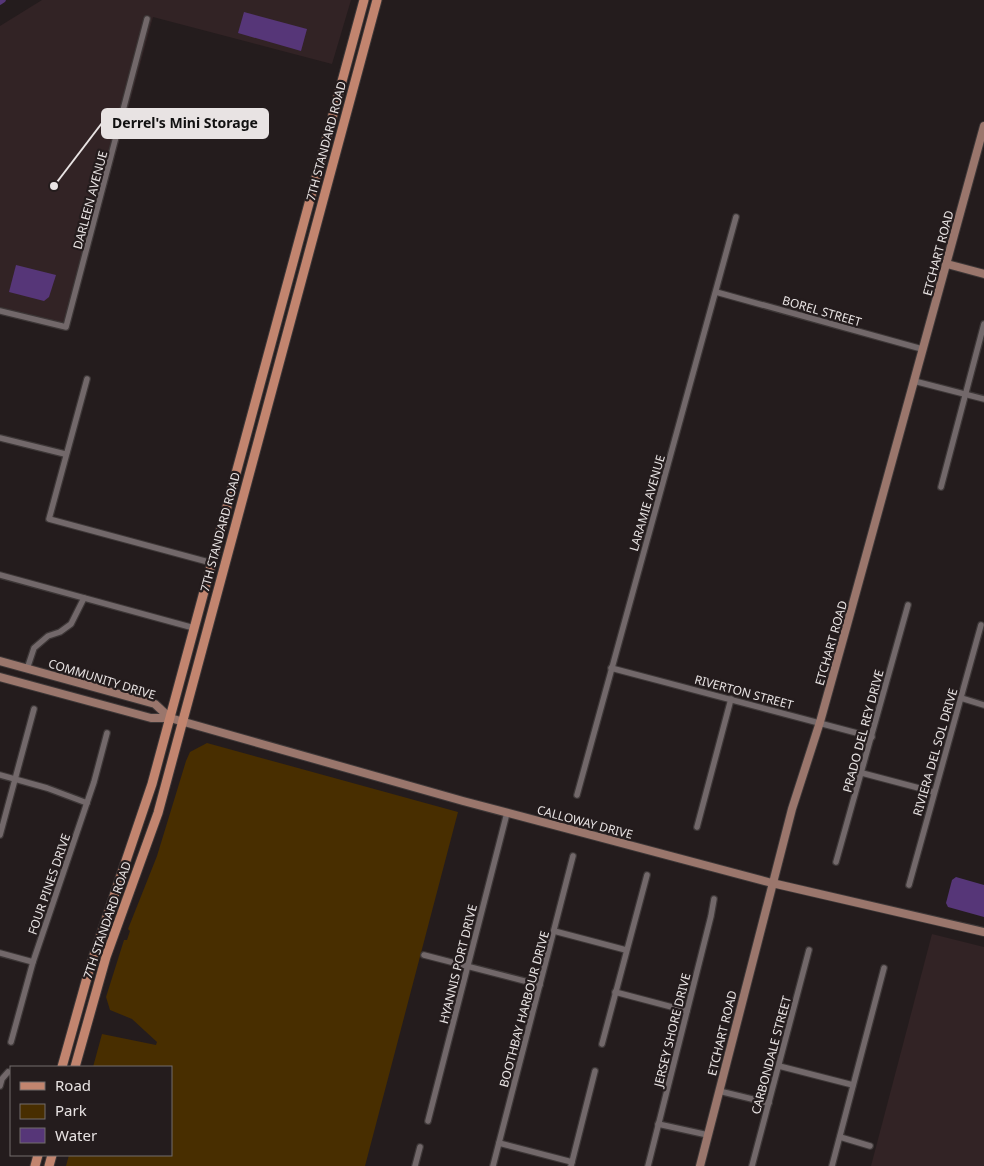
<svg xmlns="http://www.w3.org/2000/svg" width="984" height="1166" font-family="'Noto Sans',sans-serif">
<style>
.built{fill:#322325}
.green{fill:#482e00}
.water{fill:#563678}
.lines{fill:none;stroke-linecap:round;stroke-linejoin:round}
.canal{stroke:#563678;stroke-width:5.5}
.street-casing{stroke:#3d3737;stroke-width:8}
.secondary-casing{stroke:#3d3737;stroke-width:10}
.primary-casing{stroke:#3d3737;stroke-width:11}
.street{stroke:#72686a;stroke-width:5.5}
.secondary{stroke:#9a766c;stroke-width:8}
.primary{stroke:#c2856f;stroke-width:9}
.labels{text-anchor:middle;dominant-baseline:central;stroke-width:4.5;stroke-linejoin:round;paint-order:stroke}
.street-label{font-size:12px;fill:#e8e3e3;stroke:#241c1d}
.leader{fill:none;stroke:#e8e3e3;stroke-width:2}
.callout-dot{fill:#e8e3e3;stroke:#241c1d;stroke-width:2}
.callout{fill:#e8e3e3;stroke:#e8e3e3;stroke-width:2}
.callout-label{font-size:14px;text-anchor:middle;font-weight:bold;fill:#111}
</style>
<rect width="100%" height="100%" fill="#241c1d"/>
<g class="built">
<polygon points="42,0 351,0 332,64 153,17 69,326 0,307 0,26"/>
<polygon points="932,934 984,947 984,1166 871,1166"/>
</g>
<polygon class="green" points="207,743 458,812 365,1166 66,1166 69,1155 171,1155 171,1067 93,1067 102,1034 156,1045 157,1042 132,1019 110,1010 106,997 124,940 127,940 130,931 128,929 157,856 186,761 190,752"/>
<g class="water">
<polygon points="244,12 307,29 301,51 238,33"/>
<polygon points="16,265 56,275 49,297 44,301 9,292"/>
<polygon points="956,877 984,885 984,917 948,907 946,903 952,880"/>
</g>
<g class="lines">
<polyline class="canal" points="0,2 3,0"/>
<defs>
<g id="street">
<polyline points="716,292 922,349"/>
<polyline points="0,311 66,327 147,19"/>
<polyline points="87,379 49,519 212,563"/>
<polyline points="914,381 984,399"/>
<polyline points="0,438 65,454"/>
<polyline points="941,487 984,324"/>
<polyline points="0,575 194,628"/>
<polyline points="611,668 872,737"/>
<polyline points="27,669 34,648 48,636 60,632 71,624 84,598"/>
<polyline points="961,698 984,705"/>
<polyline points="862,773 934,792"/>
<polyline points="0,775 47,788 87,803"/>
<polyline points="577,795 736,217"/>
<polyline points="697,827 731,699"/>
<polyline points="0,835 34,709"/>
<polyline points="836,862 908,605"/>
<polyline points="909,885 981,625"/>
<polyline points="554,931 626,950"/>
<polyline points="0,953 33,962"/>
<polyline points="424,955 540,985"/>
<polyline points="615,992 687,1011"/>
<polyline points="11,1042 33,962 94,782 107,733"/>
<polyline points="602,1044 647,875"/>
<polyline points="779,1066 853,1085"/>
<polyline points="0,1086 2,1079 8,1072"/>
<polyline points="719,1091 769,1103"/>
<polyline points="428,1121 507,813"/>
<polyline points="658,1124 708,1135"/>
<polyline points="840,1137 870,1146"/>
<polyline points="499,1143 572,1162"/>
<polyline points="415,1166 420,1147"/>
<polyline points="493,1166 573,856"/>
<polyline points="571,1166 595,1071"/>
<polyline points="648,1166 711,916 714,899"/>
<polyline points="752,1166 809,950"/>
<polyline points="832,1166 884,968"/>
</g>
<g id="secondary">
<polyline points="947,264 984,274"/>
<polyline points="0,661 155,704 170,718"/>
<polyline points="0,677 151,718 170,718 463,801 772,883 984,932"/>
<polyline points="700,1166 792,809 820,722 847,625 984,126"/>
</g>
<g id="primary">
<polyline points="62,1067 90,967 152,784 364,0"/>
<polyline points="75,1067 106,957 158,813 377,0"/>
<polyline points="35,1166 38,1155"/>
<polyline points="49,1166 52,1155"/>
</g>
</defs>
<use href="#street" class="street-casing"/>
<use href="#secondary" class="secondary-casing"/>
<use href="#primary" class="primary-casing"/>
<use href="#street" class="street"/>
<use href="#secondary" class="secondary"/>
<use href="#primary" class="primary"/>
</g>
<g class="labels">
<g class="street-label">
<text transform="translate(326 141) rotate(-75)">7TH STANDARD ROAD</text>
<text transform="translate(90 200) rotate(-75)">DARLEEN AVENUE</text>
<text transform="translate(938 253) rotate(-75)">ETCHART ROAD</text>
<text transform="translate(822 311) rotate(16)">BOREL STREET</text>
<text transform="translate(647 503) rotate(-74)">LARAMIE AVENUE</text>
<text transform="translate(220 532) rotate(-75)">7TH STANDARD ROAD</text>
<text transform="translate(831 643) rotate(-74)">ETCHART ROAD</text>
<text transform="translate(102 679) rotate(17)">COMMUNITY DRIVE</text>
<text transform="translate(744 692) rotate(15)">RIVERTON STREET</text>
<text transform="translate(863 731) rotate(-75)">PRADO DEL REY DRIVE</text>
<text transform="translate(935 752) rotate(-74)">RIVIERA DEL SOL DRIVE</text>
<text transform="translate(585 822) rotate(15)">CALLOWAY DRIVE</text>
<text transform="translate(49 884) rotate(-71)">FOUR PINES DRIVE</text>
<text transform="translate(107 920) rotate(-71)">7TH STANDARD ROAD</text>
<text transform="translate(458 964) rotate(-76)">HYANNIS PORT DRIVE</text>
<text transform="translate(524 1009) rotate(-75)">BOOTHBAY HARBOUR DRIVE</text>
<text transform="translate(672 1030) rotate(-76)">JERSEY SHORE DRIVE</text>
<text transform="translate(722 1033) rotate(-76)">ETCHART ROAD</text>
<text transform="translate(771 1055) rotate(-75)">CARBONDALE STREET</text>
</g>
</g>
<path class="leader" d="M54 186L102 123"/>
<circle class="callout-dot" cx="54" cy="186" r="5"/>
<rect class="callout" x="102" y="109" width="166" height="29" rx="5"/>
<g class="callout-label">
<text x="185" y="128">Derrel's Mini Storage</text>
</g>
<rect x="10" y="1066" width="162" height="90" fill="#241c1d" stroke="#726c6c"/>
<rect x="20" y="1082" width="25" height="8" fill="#c2856f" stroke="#726c6c"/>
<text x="55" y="1091" font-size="15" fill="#e8e3e3">Road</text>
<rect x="20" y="1104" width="25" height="15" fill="#482e00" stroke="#726c6c"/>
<text x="55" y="1116" font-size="15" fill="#e8e3e3">Park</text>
<rect x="20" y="1128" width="25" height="15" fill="#563678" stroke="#726c6c"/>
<text x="55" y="1141" font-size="15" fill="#e8e3e3">Water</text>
</svg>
